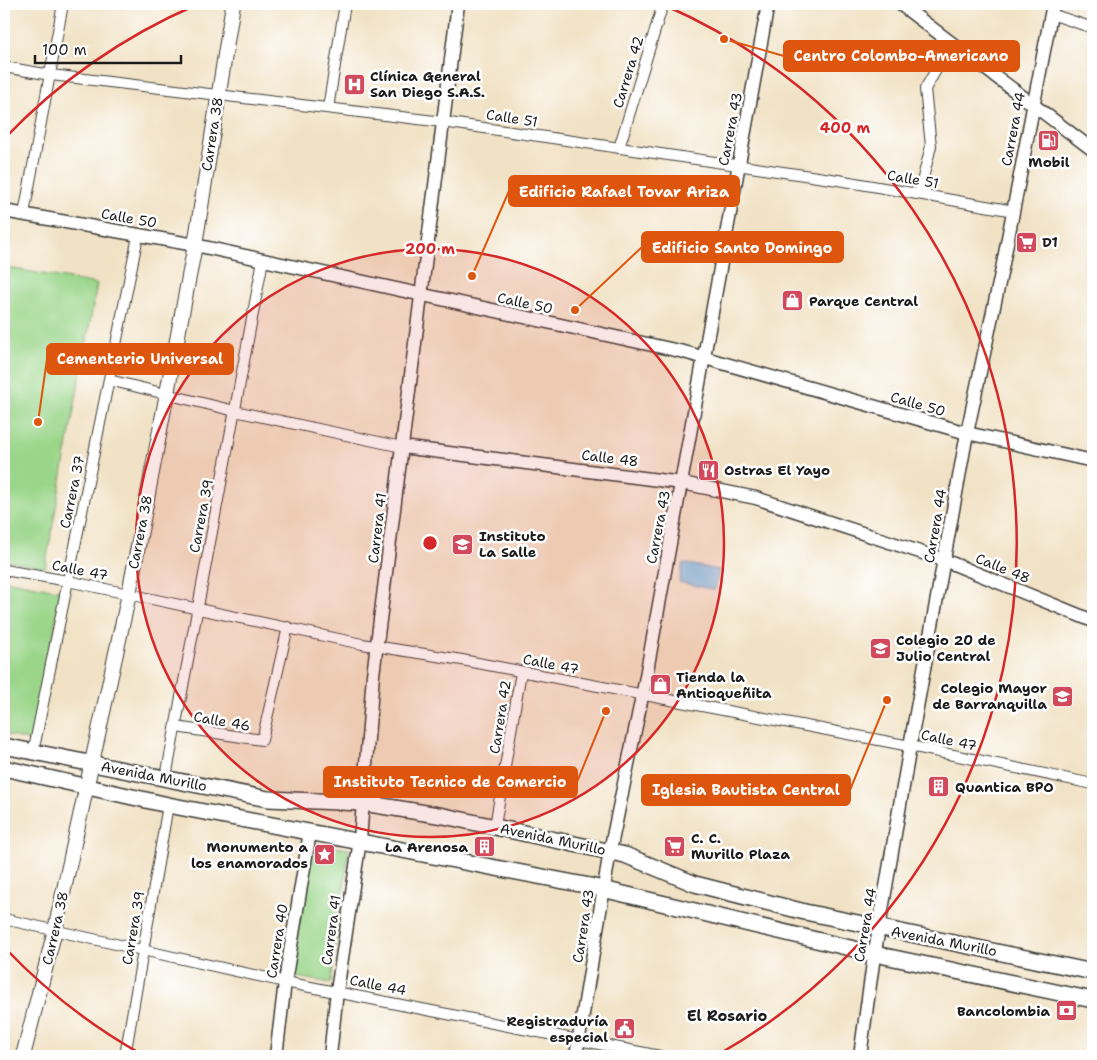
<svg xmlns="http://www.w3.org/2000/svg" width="1097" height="1060" font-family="'Shantell Sans',sans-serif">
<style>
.green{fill:#9ad589;stroke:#5b7852}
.water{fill:#69bae4;stroke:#426b80}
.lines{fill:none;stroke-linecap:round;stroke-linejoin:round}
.minor-casing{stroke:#3c3a35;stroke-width:12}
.tertiary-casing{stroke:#3c3a35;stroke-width:15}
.secondary-casing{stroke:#3c3a35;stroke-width:16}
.primary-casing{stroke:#3c3a35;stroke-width:18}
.minor{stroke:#fff;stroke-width:10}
.tertiary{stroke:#fff;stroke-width:12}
.secondary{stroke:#fff;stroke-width:14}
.primary{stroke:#fff;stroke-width:15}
.ring{fill:none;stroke:#d62828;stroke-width:2.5}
.labels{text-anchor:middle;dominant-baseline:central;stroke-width:5;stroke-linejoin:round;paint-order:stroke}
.street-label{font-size:14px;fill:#1c1c1c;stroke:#fff}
.poi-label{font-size:14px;font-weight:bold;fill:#1c1c1c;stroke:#fff;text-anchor:start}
.neighbourhood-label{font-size:15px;font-weight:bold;fill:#1c1c1c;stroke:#fff}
.centre{fill:#d62828;stroke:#fff;stroke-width:2.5}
.ring-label{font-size:15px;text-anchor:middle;font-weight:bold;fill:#d62828;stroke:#fff;stroke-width:5;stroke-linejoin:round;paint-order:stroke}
.leader{fill:none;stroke:#de560d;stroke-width:2}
.callout-dot{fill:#de560d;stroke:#fff;stroke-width:2}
.callout{fill:#de560d;stroke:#de560d;stroke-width:2}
.callout-label{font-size:15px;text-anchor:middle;font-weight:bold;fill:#fff}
</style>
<rect width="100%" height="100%" fill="#fff"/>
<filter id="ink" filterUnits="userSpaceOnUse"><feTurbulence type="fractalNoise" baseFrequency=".02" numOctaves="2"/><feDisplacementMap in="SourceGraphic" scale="10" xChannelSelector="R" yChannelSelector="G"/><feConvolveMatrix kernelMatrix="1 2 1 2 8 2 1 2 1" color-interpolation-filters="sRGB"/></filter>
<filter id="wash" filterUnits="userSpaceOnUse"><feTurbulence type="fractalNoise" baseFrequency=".0096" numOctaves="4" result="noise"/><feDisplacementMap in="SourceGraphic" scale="20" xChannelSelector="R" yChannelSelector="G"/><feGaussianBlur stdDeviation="1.12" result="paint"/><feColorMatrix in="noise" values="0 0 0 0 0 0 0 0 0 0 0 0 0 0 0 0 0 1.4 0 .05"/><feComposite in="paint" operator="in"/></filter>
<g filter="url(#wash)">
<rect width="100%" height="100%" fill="#f1e2c5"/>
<g class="green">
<polygon points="4,267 97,284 45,568 4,560"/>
<polygon points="4,580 62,591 31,741 4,734"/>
<polygon points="312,844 349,849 331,983 291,976"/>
</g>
<polygon class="water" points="683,563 719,570 715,590 679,582"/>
</g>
<g filter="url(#ink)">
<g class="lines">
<defs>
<g id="minor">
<polyline points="1051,14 1093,28"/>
<polyline points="4,67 51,75 443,122 838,180 1014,211"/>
<polyline points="328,108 345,4"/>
<polyline points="619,148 663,4"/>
<polyline points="919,194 931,146 925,89 951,44"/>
<polyline points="24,214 63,4"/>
<polyline points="109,380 235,411 402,447"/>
<polyline points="4,570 68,581 362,644 462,660 910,746 1093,784"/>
<polyline points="176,727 262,740 288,627"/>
<polyline points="33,753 138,236"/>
<polyline points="166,777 263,260"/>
<polyline points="495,826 521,672"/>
<polyline points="4,919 285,982 660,1056"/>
<polyline points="125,1056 168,805"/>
</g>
<g id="tertiary">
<polyline points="900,4 1093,150"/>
<polyline points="4,211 195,245 684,352 967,433 1093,461"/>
<polyline points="402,447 682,483 756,498 944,560 1093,621"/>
<polyline points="276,1056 285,982 310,832"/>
<polyline points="330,1056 337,991 360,840 373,675 458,4"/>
<polyline points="576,1056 610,851 644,687 768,4"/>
<polyline points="860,1056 873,963 910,746 967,433 1002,269 1053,4"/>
</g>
<polyline id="secondary" points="23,1056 55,930 129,594 195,245 233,4"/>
<g id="primary">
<polyline points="4,746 268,799 363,803 444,816 625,855 695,884 805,912 1093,972"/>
<polyline points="4,768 168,805 590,886 875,954 1093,1000"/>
</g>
</defs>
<use href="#minor" class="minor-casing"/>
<use href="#tertiary" class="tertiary-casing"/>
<use href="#secondary" class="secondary-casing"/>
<use href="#primary" class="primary-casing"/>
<use href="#minor" class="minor"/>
<use href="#tertiary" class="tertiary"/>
<use href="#secondary" class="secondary"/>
<use href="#primary" class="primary"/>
</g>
</g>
<circle cx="430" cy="543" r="294" fill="#d62828" fill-opacity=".12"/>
<g class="ring">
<circle cx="430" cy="543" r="294"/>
<path d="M141 1054A587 587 0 0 1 4 947M4 139A587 587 0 0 1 196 5M664 5A587 587 0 0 1 719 1054"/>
</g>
<defs>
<symbol id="hospital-square" viewBox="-11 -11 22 22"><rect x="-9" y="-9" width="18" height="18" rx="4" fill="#d1495b" stroke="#fff"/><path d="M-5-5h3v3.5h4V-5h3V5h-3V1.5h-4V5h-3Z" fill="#fff"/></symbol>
<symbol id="fuel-square" viewBox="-11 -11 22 22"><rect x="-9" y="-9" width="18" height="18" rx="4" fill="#d1495b" stroke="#fff"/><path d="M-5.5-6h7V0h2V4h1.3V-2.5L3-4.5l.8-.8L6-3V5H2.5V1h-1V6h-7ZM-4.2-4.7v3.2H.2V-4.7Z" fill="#fff"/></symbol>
<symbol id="supermarket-square" viewBox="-11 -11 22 22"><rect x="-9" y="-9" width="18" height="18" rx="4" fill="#d1495b" stroke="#fff"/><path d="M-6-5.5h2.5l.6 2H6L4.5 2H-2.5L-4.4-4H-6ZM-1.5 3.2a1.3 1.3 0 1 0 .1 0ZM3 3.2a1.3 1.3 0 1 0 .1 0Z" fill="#fff"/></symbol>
<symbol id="shop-square" viewBox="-11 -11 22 22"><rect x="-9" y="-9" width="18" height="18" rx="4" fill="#d1495b" stroke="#fff"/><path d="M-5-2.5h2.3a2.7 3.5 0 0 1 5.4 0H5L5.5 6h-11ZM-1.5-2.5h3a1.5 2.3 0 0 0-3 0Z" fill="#fff"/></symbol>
<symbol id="restaurant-square" viewBox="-11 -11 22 22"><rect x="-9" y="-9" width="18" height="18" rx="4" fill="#d1495b" stroke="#fff"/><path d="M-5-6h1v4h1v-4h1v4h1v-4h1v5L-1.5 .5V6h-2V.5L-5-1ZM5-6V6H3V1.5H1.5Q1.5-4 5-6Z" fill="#fff"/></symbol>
<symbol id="school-square" viewBox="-11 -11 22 22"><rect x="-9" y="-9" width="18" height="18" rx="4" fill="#d1495b" stroke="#fff"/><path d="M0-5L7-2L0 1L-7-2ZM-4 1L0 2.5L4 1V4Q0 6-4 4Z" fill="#fff"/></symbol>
<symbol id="building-square" viewBox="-11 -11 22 22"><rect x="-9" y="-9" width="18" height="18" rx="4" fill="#d1495b" stroke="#fff"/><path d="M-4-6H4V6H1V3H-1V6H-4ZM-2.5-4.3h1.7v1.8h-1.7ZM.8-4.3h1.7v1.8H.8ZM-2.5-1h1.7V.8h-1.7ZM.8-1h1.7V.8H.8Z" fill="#fff"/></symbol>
<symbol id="sight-square" viewBox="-11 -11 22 22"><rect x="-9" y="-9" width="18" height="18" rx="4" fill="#d1495b" stroke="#fff"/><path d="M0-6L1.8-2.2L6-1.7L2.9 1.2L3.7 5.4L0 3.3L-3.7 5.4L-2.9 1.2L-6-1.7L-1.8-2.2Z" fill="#fff"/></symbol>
<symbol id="bank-square" viewBox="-11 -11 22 22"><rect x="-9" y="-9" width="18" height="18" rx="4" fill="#d1495b" stroke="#fff"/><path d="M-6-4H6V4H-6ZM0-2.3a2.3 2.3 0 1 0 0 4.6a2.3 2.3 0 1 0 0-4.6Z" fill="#fff"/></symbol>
<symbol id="civic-square" viewBox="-11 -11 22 22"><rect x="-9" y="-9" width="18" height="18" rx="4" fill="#d1495b" stroke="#fff"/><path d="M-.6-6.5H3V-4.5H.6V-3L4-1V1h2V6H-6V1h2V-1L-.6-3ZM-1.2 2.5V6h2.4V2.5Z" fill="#fff"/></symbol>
</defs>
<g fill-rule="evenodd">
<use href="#hospital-square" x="342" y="72" width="25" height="25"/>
<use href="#fuel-square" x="1036" y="128" width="25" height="25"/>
<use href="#supermarket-square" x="1014" y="230" width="25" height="25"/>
<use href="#shop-square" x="780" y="288" width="25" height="25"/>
<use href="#restaurant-square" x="696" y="458" width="25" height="25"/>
<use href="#school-square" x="450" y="532" width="25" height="25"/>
<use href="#school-square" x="868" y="636" width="25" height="25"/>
<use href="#shop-square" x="648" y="672" width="25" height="25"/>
<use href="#school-square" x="1050" y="684" width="25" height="25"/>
<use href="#building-square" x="926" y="774" width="25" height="25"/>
<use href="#supermarket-square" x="662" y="834" width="25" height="25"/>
<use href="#building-square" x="472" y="834" width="25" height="25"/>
<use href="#sight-square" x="312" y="842" width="25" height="25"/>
<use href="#bank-square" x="1054" y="998" width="25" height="25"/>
<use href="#civic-square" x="612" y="1016" width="25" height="25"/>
</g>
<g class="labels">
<g class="street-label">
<text transform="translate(628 72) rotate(-73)">Carrera 42</text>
<text transform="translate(512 118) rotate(9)">Calle 51</text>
<text transform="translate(730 129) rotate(-79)">Carrera 43</text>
<text transform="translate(1013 129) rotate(-79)">Carrera 44</text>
<text transform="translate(212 134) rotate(-81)">Carrera 38</text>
<text transform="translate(913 179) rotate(10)">Calle 51</text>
<text transform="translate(129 218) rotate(10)">Calle 50</text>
<text transform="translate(525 303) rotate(12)">Calle 50</text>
<text transform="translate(918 404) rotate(16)">Calle 50</text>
<text transform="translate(610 458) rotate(7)">Calle 48</text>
<text transform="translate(72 492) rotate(-78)">Carrera 37</text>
<text transform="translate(201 516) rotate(-79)">Carrera 39</text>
<text transform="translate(935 526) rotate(-80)">Carrera 44</text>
<text transform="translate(658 527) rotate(-79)">Carrera 43</text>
<text transform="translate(377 528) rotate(-83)">Carrera 41</text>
<text transform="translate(140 532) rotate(-79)">Carrera 38</text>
<text transform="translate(1003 568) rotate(22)">Calle 48</text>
<text transform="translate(80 570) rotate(11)">Calle 47</text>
<text transform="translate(551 664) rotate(11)">Calle 47</text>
<text transform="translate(500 717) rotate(-81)">Carrera 42</text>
<text transform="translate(222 721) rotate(10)">Calle 46</text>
<text transform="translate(949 740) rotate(12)">Calle 47</text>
<text transform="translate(154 776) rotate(11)">Avenida Murillo</text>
<text transform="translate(553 839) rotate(12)">Avenida Murillo</text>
<text transform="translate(865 925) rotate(-80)">Carrera 44</text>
<text transform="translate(583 926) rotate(-81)">Carrera 43</text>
<text transform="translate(55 928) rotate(-77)">Carrera 38</text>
<text transform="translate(133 928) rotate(-80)">Carrera 39</text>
<text transform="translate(331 930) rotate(-82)">Carrera 41</text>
<text transform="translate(277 941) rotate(-81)">Carrera 40</text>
<text transform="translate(944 941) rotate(11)">Avenida Murillo</text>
<text transform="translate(378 985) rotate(11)">Calle 44</text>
</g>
<g class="poi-label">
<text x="370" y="76">Clínica General<tspan x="370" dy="16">San Diego S.A.S.</tspan></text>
<text x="1049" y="162" text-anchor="middle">Mobil</text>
<text x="1042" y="242">D1</text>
<text x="809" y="301">Parque Central</text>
<text x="724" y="470">Ostras El Yayo</text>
<text x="479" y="536">Instituto<tspan x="479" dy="16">La Salle</tspan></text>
<text x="896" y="640">Colegio 20 de<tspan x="896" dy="16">Julio Central</tspan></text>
<text x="676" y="677">Tienda la<tspan x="676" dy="16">Antioqueñita</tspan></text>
<text x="1047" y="688" text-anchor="end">Colegio Mayor<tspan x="1047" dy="16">de Barranquilla</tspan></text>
<text x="955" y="787">Quantica BPO</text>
<text x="691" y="838">C. C.<tspan x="691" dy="16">Murillo Plaza</tspan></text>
<text x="308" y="847" text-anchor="end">Monumento a<tspan x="308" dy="16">los enamorados</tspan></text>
<text x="468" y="847" text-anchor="end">La Arenosa</text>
<text x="1050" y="1011" text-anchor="end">Bancolombia</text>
<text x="608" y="1021" text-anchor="end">Registraduría<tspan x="608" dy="16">especial</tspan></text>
</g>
<g class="neighbourhood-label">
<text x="727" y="1016">El Rosario</text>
</g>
</g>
<circle cx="430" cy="543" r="8" class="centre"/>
<g class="ring-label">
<text x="845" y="133">400 m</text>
<text x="430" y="254">200 m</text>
</g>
<path class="leader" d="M724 39L784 56M472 276L509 191M575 310L642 247M38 422L47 359M606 711L577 782M887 700L850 790"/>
<g class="callout-dot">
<circle cx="724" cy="39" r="5"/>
<circle cx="472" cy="276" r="5"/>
<circle cx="575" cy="310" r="5"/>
<circle cx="38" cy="422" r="5"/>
<circle cx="606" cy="711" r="5"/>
<circle cx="887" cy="700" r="5"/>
</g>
<g class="callout">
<rect x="784" y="41" width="235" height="30" rx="5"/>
<rect x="509" y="176" width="230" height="30" rx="5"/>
<rect x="642" y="232" width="201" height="30" rx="5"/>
<rect x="47" y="344" width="186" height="30" rx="5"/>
<rect x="324" y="767" width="253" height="30" rx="5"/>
<rect x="642" y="775" width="208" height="30" rx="5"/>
</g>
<g class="callout-label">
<text x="901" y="61">Centro Colombo-Americano</text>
<text x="624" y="197">Edificio Rafael Tovar Ariza</text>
<text x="742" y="253">Edificio Santo Domingo</text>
<text x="140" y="364">Cementerio Universal</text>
<text x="450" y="787">Instituto Tecnico de Comercio</text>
<text x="746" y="795">Iglesia Bautista Central</text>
</g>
<rect width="1097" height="1060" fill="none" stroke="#fff" stroke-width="20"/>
<path d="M35 55v8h146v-8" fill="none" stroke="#1c1c1c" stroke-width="2.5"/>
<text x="42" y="55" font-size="15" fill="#1c1c1c" stroke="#ffffff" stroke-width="4" paint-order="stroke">100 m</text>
</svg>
